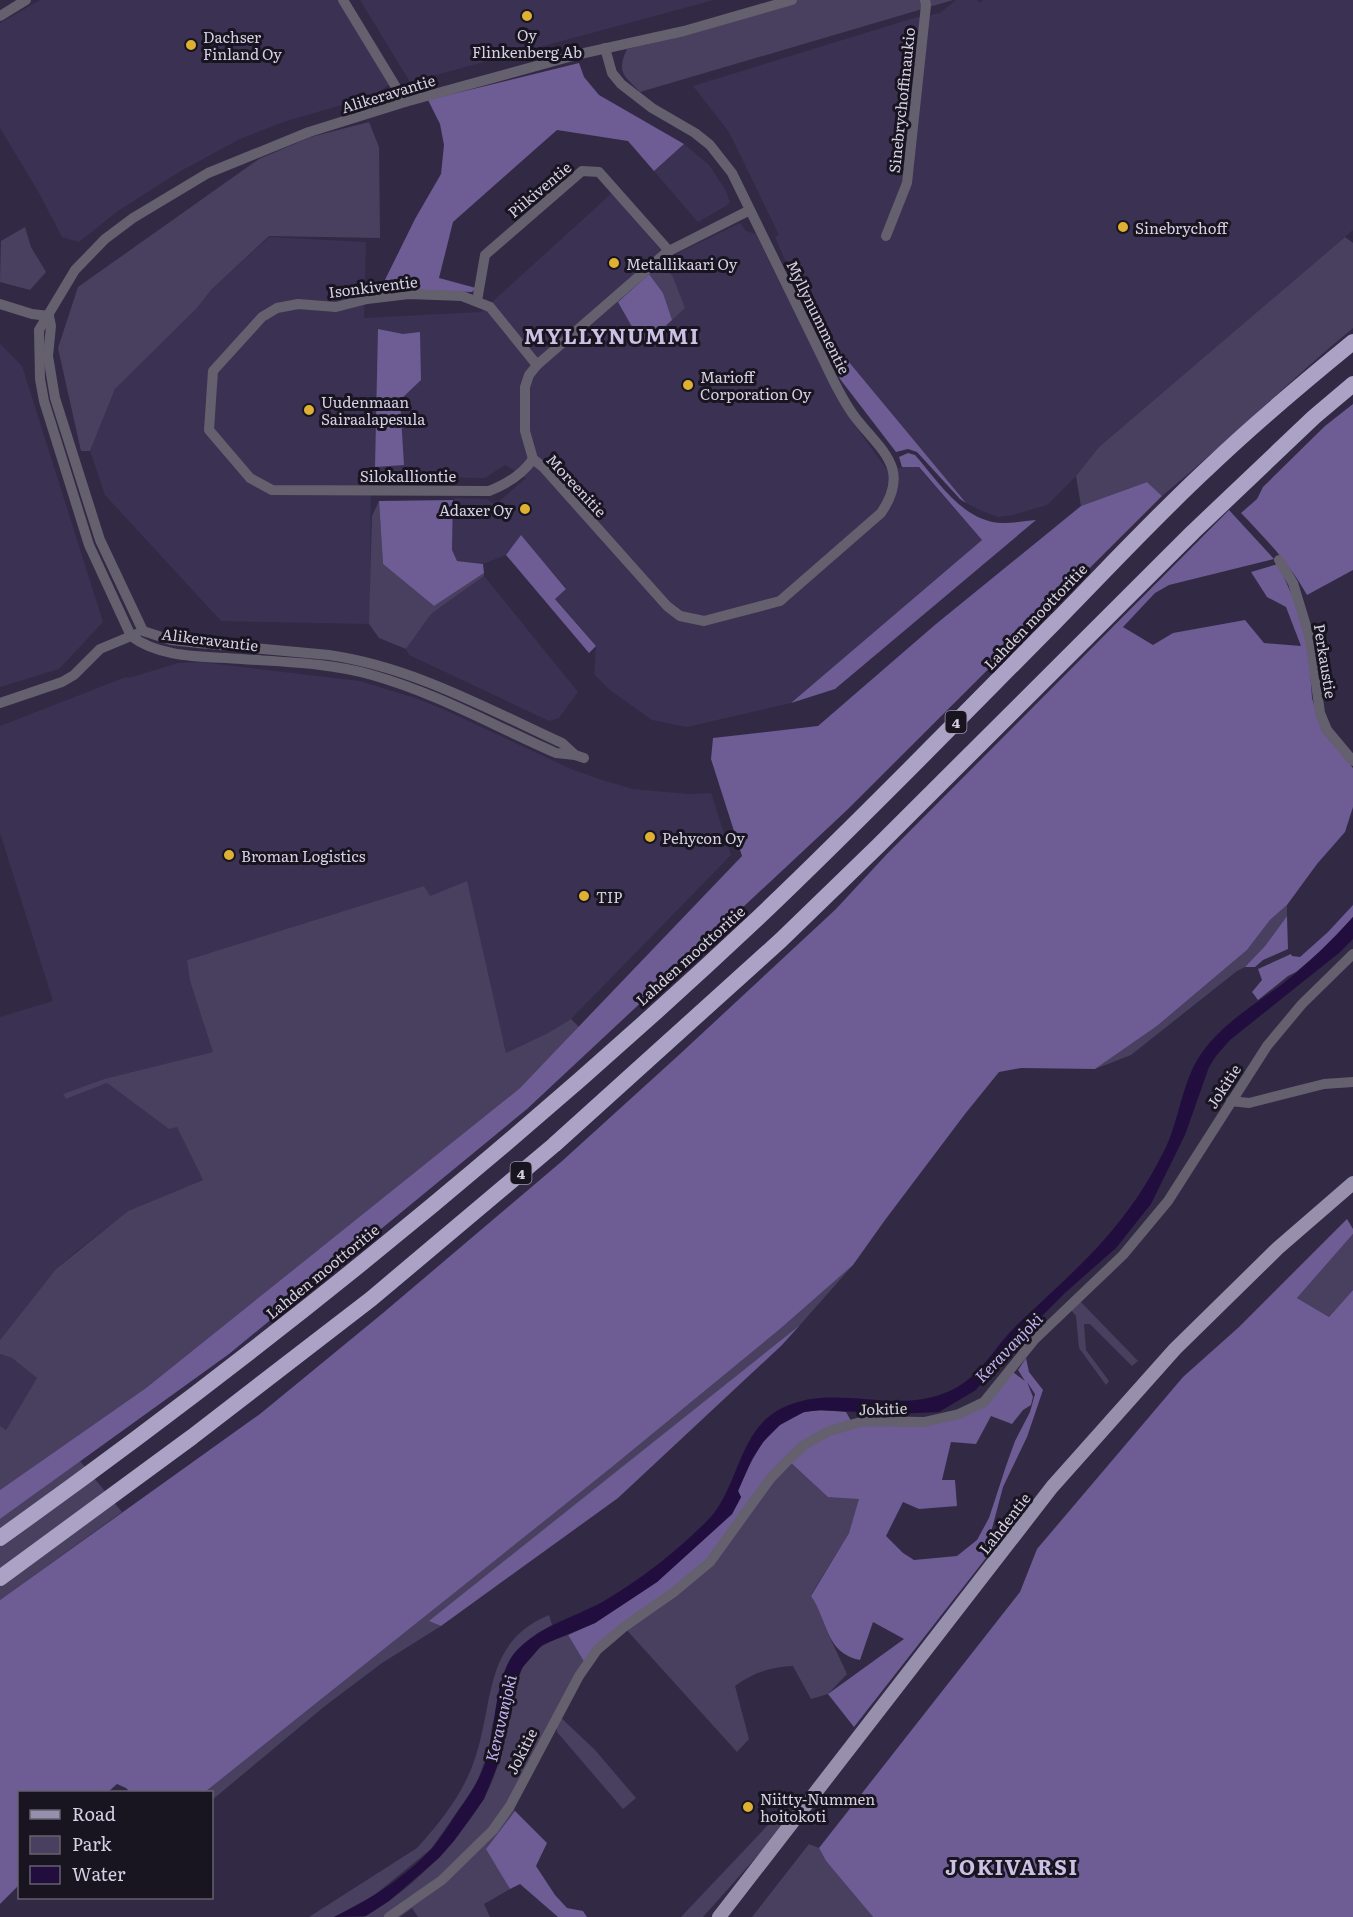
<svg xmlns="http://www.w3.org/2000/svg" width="1353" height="1917" font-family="Literata,serif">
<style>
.built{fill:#3b3153}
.green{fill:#494060}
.forest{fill:#6e5c94;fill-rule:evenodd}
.water{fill:#220e3e}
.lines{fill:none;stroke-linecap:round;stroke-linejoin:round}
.minor{stroke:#64606e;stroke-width:10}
.major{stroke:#9790ac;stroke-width:14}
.highway{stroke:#aca2c5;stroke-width:16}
.poi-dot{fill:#deb133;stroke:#181521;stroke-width:2}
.labels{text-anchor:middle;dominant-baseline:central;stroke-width:6;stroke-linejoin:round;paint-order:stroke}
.shield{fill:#181521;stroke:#9c98a8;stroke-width:1.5}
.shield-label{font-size:14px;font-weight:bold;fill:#d5d0e2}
.poi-label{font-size:15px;fill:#d5d0e2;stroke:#181521;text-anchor:start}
.street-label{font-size:15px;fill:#d5d0e2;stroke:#181521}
.water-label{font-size:16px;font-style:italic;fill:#c6b3f5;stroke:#181521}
.district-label{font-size:21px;font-weight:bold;letter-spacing:1.5px;fill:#cbc1e4;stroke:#181521}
</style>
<rect width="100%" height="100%" fill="#322945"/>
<g class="built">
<polygon points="40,0 340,0 390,84 373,96 283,122 240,139 179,172 118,211 79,242 62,237 39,193 0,128 0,23"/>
<polygon points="360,0 714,0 410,82"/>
<polygon points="956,0 977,0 980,3 983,0 1353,0 1353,230 1099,447 1076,476 1047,505 1013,515 998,517 982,511 966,503 824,332 789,269 775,237 779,235 729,132 693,86 914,18 940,13"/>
<polygon points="684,144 709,165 725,189 730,202 726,206 698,222 654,171"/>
<polygon points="612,193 669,260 680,252 740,223 746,231 756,234 842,407 887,470 910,466 918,467 982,540 791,703 687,727 652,720 610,690 594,674 596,646 555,598 566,588 521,536 506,555 483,564 457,561 454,557 452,550 454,498 487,499 495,505 526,478 505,465 485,478 371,476 370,624 221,621 105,495 90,451 115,389 197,308 211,290 269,237 366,242 364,318 481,312"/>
<polygon points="0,344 22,366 103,622 59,669 0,687"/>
<polygon points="484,576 578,692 559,718 549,721 409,655 406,649 431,614"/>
<polygon points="200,662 360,681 415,698 445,710 571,769 602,780 633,789 688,794 711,793 731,855 571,1019 548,1033 506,1053 504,1043 424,886 187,960 190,981 214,1052 104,1079 64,1094 66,1099 107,1083 169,1129 177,1126 203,1180 128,1211 73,1254 56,1269 0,1340 0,1017 53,1001 0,833 0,726 126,677 129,678 178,663"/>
<polygon points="0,1354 12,1358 37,1378 6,1430 0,1426"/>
</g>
<g class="green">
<path d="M795 0H953L640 92C624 75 616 73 627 49L687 35Z"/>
<polygon points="369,122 379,147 380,238 269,236 211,290 197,308 115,389 90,451 81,451 58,348 78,287 259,159 311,137"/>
<polygon points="25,227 31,247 46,272 30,290 0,282 1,241"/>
<path d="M1345 237 1353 243V328C1288 382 1227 442 1162 496L1147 482 1081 506 1076 476 1099 447Z"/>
<polygon points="662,267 672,275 685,308 672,320 663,293 649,274 655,268"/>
<polygon points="379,501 383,564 434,606 484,573 484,576 431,614 406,649 379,638 369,624 372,516"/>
<polygon points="467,881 506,1053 548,1033 571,1019 579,1027 520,1088 146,1388 0,1490 0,1426 6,1430 37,1378 12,1358 0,1354 0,1340 56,1269 128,1211 203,1180 177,1127 169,1129 107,1083 66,1099 63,1094 104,1079 213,1052 190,981 187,960 424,886 430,896"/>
<polygon points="1287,905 1287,916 1265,946 1245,967 1237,971 1131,1055 1095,1069 1157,1026 1247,950 1270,920"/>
<polygon points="1353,1234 1353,1290 1329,1317 1297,1298"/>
<polygon points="853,1265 800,1325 430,1621 441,1626 382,1663 325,1706 212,1800 212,1792 205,1792 612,1467 780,1329"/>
<polygon points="1077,1298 1138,1361 1132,1366 1090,1324 1084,1324 1086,1350 1109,1381 1106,1385 1079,1348 1076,1316 1068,1306"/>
<path d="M788 1460 860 1499 849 1533 811 1595 820 1609 826 1629 847 1674 828 1694 811 1699 793 1666C770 1667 753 1673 735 1686L749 1739 737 1752 624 1627Z"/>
<polygon points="80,1461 122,1512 0,1600 0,1519"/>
<path d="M549 1615 552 1625 536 1634 497 1709 492 1726 489 1749 476 1785 431 1849 372 1897 334 1917H309L417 1848C439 1824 462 1795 473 1764 495 1706 481 1643 549 1615Z"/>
<path d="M568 1635 586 1665 557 1714 595 1750 636 1798 623 1809 557 1732V1716L510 1805 515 1811 487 1848 510 1889 484 1904 490 1917H418L412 1908 400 1917H363C408 1894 457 1843 483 1800 497 1776 504 1745 510 1718 519 1674 519 1650 568 1635Z"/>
<polygon points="785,1807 791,1818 703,1917 681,1917"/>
<polygon points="809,1844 819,1848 826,1861 873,1917 752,1917"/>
</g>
<g class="forest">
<polygon points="579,63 584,77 599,95 684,144 654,171 628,141 557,130 453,222 439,278 476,288 472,292 419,290 379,292 415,219 441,174 444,145 440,124 428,100"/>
<polygon points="649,274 663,293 672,320 647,343 631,325 618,302"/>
<polygon points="378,329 403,334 420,332 421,380 400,400 404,465 375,467"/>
<polygon points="824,332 966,503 960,499 917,452 908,449 896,452 840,379"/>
<path d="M1353 404V570L1307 595C1289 563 1266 539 1241 513L1257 499 1263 487 1325 426Z"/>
<path d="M908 453 915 455C938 481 964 523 1003 523 1013 523 1025 521 1036 520L835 689 791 703 982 540 919 467H902L899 457Z"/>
<polygon points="1147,482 1162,496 846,811 527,1109 229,1354 0,1519 0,1490 146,1388 520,1088 742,856 711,759 713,738 818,726 936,624 1081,506"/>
<polygon points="453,500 452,550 457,561 483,564 484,573 434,606 383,564 379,501"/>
<polygon points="1229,510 1274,559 1169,585 1155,593 1123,627 1153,645 1173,633 1245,620 1264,643 1301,646 1286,607 1267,597 1251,572 1278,564 1300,613 1308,643 1312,698 1322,731 1353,768 1353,807 1345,832 1317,864 1287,905 1270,920 1247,950 1157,1026 1095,1069 1021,1068 999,1072 965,1114 885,1220 853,1265 780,1329 612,1467 205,1792 130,1792 126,1788 117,1784 108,1792 20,1792 19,1885 0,1904 0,1600 260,1414 383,1313 561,1162 680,1054 836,909 886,855"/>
<polygon points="521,535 566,589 555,599 596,646 589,653 506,555"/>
<polygon points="1353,905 1353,917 1330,943 1296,972 1288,976 1258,1000 1252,992 1262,980 1258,969 1291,954 1292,956 1300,957 1328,932"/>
<polygon points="1287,916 1288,949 1263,960 1255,967 1245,967 1265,946"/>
<polygon points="1347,1219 1353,1229 1353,1234 1297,1298 1329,1317 1353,1290 1353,1917 873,1917 826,1861 819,1848 1020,1592 1037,1549 1183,1377 1239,1327"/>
<polygon points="800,1325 782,1345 618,1498 441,1626 429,1621"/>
<path d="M1026 1358 1029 1372 1043 1390 1027 1437 1003 1487 989 1540 1023 1504 1018 1517 854 1727 828 1694 904 1639 873 1622 860 1660C825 1653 828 1620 811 1596L849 1533 859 1499 828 1497 788 1460 710 1562 624 1627 586 1665 568 1635 595 1623 657 1582 732 1514 741 1497 738 1491C751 1460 768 1421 805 1412 819 1409 832 1411 846 1412L853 1424 924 1422 984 1402 1010 1370 1025 1381 1018 1370ZM1027 1382 1035 1394 1030 1412 1015 1441 1006 1466 989 1518 977 1540 957 1556 914 1560 903 1553 886 1536 903 1502 919 1509 957 1506 955 1480H942L951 1442 976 1444 991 1416 1012 1424 1023 1410 1031 1405 1033 1397Z"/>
<polygon points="515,1811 547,1843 536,1866 555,1895 567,1908 583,1911 587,1917 558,1917 520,1884 510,1889 486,1849"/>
</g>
<path class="water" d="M1353 917V939L1339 953 1230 1040 1216 1056 1209 1067 1185 1135 1151 1204 1116 1248 1066 1292 1011 1347 976 1390 939 1412 895 1414 821 1410 804 1412 780 1425 763 1442 752 1459 738 1491 741 1497 732 1514 657 1582 595 1623 542 1645 522 1668 517 1680 510 1717 498 1764 484 1799 454 1841 439 1858 389 1901 366 1916 334 1917C369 1900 406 1877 433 1847 444 1834 453 1818 463 1804 475 1786 485 1770 489 1749 496 1719 496 1671 518 1649 542 1625 575 1617 604 1601 641 1579 676 1552 706 1522 739 1490 737 1432 780 1409 839 1378 907 1424 965 1382 985 1368 998 1343 1016 1326 1045 1298 1076 1271 1103 1241 1127 1214 1147 1185 1163 1153 1179 1123 1181 1083 1201 1054 1222 1024 1252 1006 1281 985 1307 965 1331 941 1353 917Z"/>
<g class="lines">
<g class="minor">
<polyline points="343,0 405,102"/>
<polyline points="0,16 26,0"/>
<path d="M605 48 612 73 621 84 652 108 695 133 710 145 732 173 824 361C833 380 842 400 855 417 880 450 912 468 881 513L780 601 704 621 680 616 667 606 543 467 533 459 525 431V387L529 375 537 365 667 252 750 210"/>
<polyline points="886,236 907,183 926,5 925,0"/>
<polyline points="477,301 485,255 582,171 599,172 669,251"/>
<polyline points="0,304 32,314 49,316"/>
<path d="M49 316 51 326 48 356 55 398 100 540 143 631 171 640 198 643 329 655C412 667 486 708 562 743L575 755"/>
<path d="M533 459C522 475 507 484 489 491L272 490 250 478 209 430 213 371 262 317 277 308 298 304 336 307 367 299 409 294 462 296 490 307 537 365"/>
<polyline points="1279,560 1293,583 1310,639 1320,713 1327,730 1353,761"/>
<polyline points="0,703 62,682 74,675 100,649 136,634"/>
<path d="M584 758 575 755 556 753C494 726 439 694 372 675 331 663 284 662 241 659 206 656 161 659 131 636L89 545 44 401 40 379 39 330 75 270 105 239 133 218 208 173 309 132 405 102 580 54 684 31 792 0"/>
<polyline points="1231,1101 1249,1103 1324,1084 1353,1082"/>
<polyline points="389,1917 442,1880 493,1830 510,1806 579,1676 597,1650 624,1627 674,1592 710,1562 770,1479 788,1460 804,1445 829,1431 864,1421 924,1422 959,1414 984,1402 1034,1340 1123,1255 1168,1201 1267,1046 1302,1004 1353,954"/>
</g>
<polyline class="major" points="719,1917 1052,1487 1175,1349 1278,1248 1353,1183"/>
<g class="highway">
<path d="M0 1538C266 1348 521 1141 759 917 860 821 957 721 1055 622 1106 570 1156 516 1209 467 1255 423 1304 382 1353 342"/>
<polyline points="0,1578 192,1437 371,1299 554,1145 781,940 878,846 1193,532 1314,417 1353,384"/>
</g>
</g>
<g class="poi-dot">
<circle cx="527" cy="16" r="6"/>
<circle cx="191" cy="45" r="6"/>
<circle cx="1123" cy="227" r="6"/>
<circle cx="614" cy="263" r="6"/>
<circle cx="688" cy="385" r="6"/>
<circle cx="309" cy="410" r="6"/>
<circle cx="525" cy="509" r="6"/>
<circle cx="650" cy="837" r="6"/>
<circle cx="229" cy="855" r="6"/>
<circle cx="584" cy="896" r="6"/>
<circle cx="748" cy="1807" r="6"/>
</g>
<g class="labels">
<g class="shield">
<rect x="945.5" y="711" width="21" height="22" rx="4.5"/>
<rect x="510.5" y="1162" width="21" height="22" rx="4.5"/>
</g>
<g class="shield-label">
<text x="956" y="722">4</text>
<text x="521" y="1173">4</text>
</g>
<g class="poi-label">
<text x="527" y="34" text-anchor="middle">Oy<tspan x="527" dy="17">Flinkenberg Ab</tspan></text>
<text x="203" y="36">Dachser<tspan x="203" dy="17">Finland Oy</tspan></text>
<text x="1135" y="227">Sinebrychoff</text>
<text x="626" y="263">Metallikaari Oy</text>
<text x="700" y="376">Marioff<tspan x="700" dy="17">Corporation Oy</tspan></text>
<text x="321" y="401">Uudenmaan<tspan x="321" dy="17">Sairaalapesula</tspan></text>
<text x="513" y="509" text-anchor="end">Adaxer Oy</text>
<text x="662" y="837">Pehycon Oy</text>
<text x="241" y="855">Broman Logistics</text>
<text x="596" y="896">TIP</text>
<text x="760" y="1798">Niitty-Nummen<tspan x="760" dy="17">hoitokoti</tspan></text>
</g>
<g class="street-label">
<text transform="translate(388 93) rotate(-17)">Alikeravantie</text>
<text transform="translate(901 100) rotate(-84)">Sinebrychoffinaukio</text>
<text transform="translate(539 189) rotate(-40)">Piikiventie</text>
<text transform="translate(373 286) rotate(-7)">Isonkiventie</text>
<text transform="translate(819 317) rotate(64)">Myllynummentie</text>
<text x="408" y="475">Silokalliontie</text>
<text transform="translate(577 485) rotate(47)">Moreenitie</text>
<text transform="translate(1035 616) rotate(-46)">Lahden moottoritie</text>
<text transform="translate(210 639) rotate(7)">Alikeravantie</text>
<text transform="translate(1326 661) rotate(81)">Perkaustie</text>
<text transform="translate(690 955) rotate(-42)">Lahden moottoritie</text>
<text transform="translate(1223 1086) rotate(-57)">Jokitie</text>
<text transform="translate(322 1271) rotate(-39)">Lahden moottoritie</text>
<text transform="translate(883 1408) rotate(-2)">Jokitie</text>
<text transform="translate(1004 1523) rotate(-52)">Lahdentie</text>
<text transform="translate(521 1751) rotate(-63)">Jokitie</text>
</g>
<g class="water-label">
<text transform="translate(1008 1347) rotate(-46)">Keravanjoki</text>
<text transform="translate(500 1718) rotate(-77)">Keravanjoki</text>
</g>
<g class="district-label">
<text x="612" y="334">MYLLYNUMMI</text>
<text x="1012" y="1865">JOKIVARSI</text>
</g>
</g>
<rect x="18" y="1791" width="195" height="108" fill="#181521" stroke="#64606e" stroke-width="1.5"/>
<rect x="30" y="1810" width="30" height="9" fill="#9790ac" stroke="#64606e" stroke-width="1.5"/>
<text x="72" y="1821" font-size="18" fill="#d5d0e2">Road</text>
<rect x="30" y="1836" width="30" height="18" fill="#494060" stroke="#64606e" stroke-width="1.5"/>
<text x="72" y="1851" font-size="18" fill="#d5d0e2">Park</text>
<rect x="30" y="1866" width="30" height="18" fill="#220e3e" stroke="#64606e" stroke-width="1.5"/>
<text x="72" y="1881" font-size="18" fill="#d5d0e2">Water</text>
</svg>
